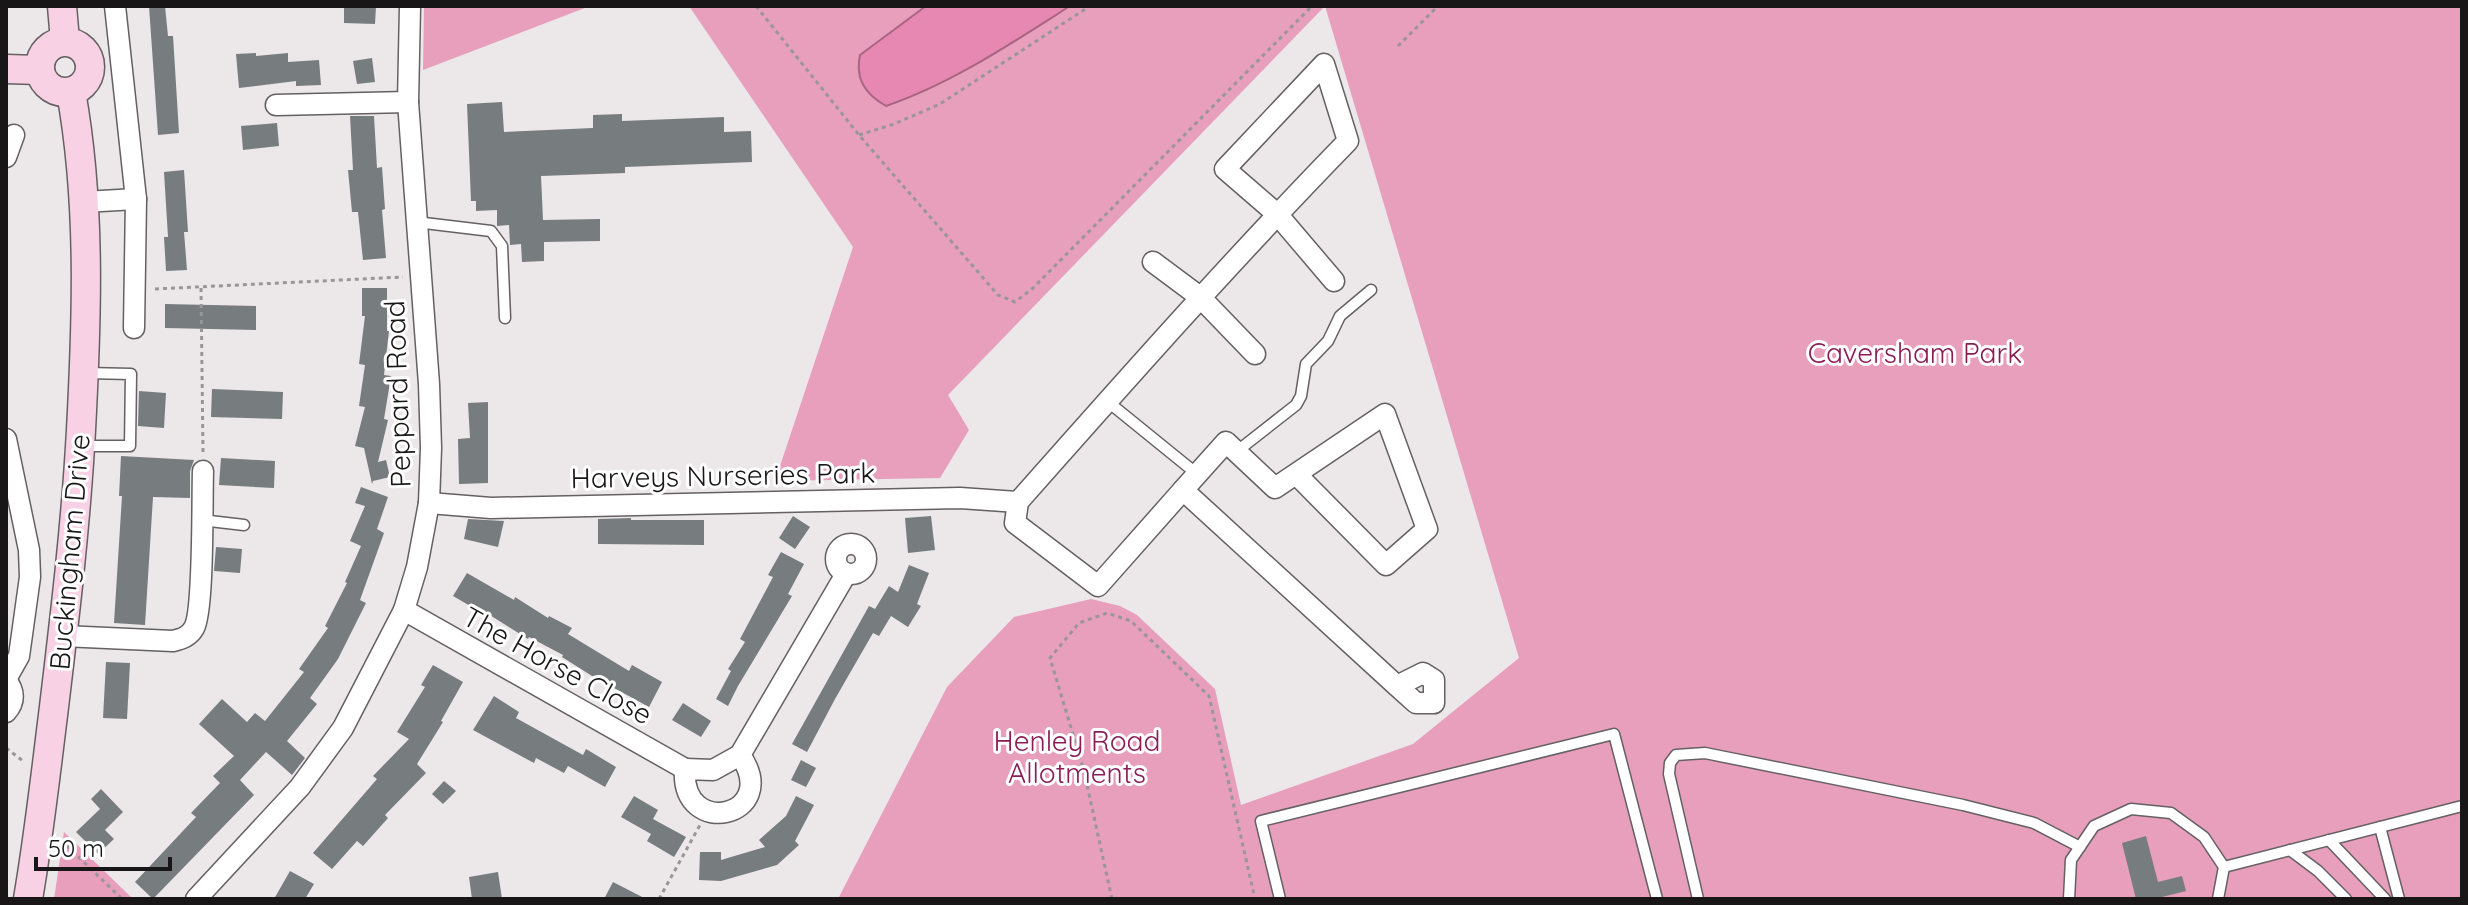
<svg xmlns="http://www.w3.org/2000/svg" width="2468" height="905" font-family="Quicksand,sans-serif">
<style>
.green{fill:#e79fbc}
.water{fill:#e688b1;stroke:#a86683;stroke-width:2}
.building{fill:#777c7e}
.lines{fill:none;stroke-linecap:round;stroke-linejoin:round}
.lane-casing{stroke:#656062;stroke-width:13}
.street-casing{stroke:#656062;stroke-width:23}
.secondary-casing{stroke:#656062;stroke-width:31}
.path{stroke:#9a9698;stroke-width:3;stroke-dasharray:4 4;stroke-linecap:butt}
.lane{stroke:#fff;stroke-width:10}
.street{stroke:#fff;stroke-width:20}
.secondary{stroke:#f8d2e4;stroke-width:28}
.labels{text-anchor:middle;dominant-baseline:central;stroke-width:6;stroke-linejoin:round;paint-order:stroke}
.park-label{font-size:28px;fill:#8a1c56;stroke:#fff}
.street-label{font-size:28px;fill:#181617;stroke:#fff}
</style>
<rect width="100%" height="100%" fill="#ece7e9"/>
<g class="green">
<polygon points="424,6 590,6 423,70"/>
<polygon points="689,6 1325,6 948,395 969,430 940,478 775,481 853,247"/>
<polygon points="1325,6 2462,6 2462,899 838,899 947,687 1014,617 1091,599 1120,606 1137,615 1215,689 1241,805 1413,744 1519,658"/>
<polygon points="64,832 133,899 54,899"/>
</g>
<path class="water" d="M926 6H1070C1012 43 951 84 886 106 865 94 855 79 860 55Z"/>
<g class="building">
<polygon points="149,6 165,6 168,36 173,36 179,133 158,135"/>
<polygon points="344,6 376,6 375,24 344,23"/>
<polygon points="256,53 256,56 288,53 288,62 319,60 321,85 296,86 296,81 239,88 236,54"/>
<polygon points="372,58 375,82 357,84 353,61"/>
<polygon points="502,102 504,132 593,128 593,115 622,114 622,121 724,117 724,132 751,131 752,162 625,167 625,173 541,176 543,220 600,219 600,241 544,242 544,261 522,262 521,244 510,245 509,225 497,226 497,210 476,211 476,201 471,201 467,104"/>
<polygon points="350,116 374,116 377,168 382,167 385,209 382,210 386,258 363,260 358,212 352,212 348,170 353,170"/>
<polygon points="277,123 279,146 243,150 241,126"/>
<polygon points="184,170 188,232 184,232 187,270 166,271 164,237 168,237 164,172"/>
<polygon points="362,288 387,288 387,331 389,331 384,375 391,376 384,419 388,420 378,462 386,460 390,477 373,481 372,484 364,448 355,446 365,407 359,406 365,365 359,364 365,316 362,316"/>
<polygon points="165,304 256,306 256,330 165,328"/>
<polygon points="212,389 283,392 282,419 211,417"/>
<polygon points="139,391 166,393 164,428 138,426"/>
<polygon points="488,402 488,483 459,484 458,439 470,438 468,403"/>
<polygon points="121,456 194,460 190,471 190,498 153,497 145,625 114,623 122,496 119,496"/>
<polygon points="221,458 275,461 274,488 219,485"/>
<polygon points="361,487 388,497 377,529 384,533 360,600 366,603 338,659 310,698 317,704 287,741 305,758 292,775 266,752 240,780 254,795 153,899 135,882 196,817 191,813 220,783 213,776 234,756 199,724 222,699 247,722 255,713 265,721 304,672 299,669 328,628 325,626 347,583 345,582 361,546 350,541 365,506 355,503"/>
<polygon points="793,516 810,527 795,549 779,538"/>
<polygon points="931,516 935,550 908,553 905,518"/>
<polygon points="631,518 631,520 704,520 704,545 598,544 598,519"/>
<polygon points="468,519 504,521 498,547 464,539"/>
<polygon points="216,547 242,549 240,573 214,571"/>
<polygon points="781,552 804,564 788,594 792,596 738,686 728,706 716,699 731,671 728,669 745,642 740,639 773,577 768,575"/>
<polygon points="909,565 929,573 917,604 921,606 908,627 891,616 879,636 873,633 835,699 807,752 792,744 869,606 875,609 889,586 898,592"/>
<polygon points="467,573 514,600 515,597 548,618 549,616 572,628 568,634 629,671 632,665 662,682 649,707 592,676 562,657 563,655 529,637 528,639 485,612 484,614 453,596"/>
<polygon points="106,662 130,663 127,719 103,718"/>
<polygon points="433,665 463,682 441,721 443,722 417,764 426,773 385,815 388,818 363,846 357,841 332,869 313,853 377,779 373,776 409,739 397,732 425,687 421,685"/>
<polygon points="494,696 519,712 516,718 583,755 586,749 616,767 605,787 568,766 564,773 536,758 534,763 473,730"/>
<polygon points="683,703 711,721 701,737 672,720"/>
<polygon points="801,760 816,768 806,787 791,780"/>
<polygon points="444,781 456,791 443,804 432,794"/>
<polygon points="101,789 123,812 105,830 114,839 98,854 76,832 100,809 91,799"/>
<polygon points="634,796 658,810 653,819 686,837 674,857 647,841 651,834 621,817"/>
<polygon points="796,796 814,805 795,841 799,845 777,865 721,881 699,880 700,852 721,852 721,860 765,847 759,840 786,816"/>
<polygon points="2146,836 2158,882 2182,876 2186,891 2154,899 2136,899 2122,843"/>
<polygon points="290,871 314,884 305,899 274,899"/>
<polygon points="498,872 502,899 472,899 469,877"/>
<polygon points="613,882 646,899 604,899"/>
</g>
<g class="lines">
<defs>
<g id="lane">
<polyline points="416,222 491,231 502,246 505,318"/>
<polyline points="1107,401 1197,474"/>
<polyline points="84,446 130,446 131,374 86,373"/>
<polyline points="1236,452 1296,405 1301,396 1306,364 1328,341 1340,316 1371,290"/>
<polyline points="201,520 244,525"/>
<polyline points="2380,827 2399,899"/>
<polyline points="2329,840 2385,899"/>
<polyline points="2290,850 2318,871 2346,899"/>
<polyline points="2224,867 2462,806"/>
<polyline points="1280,899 1261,821 1614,734 1657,899"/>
<polyline points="1698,899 1669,774 1670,763 1676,755 1705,753 1963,805 2034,823 2080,847"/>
<polyline points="2069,899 2071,860 2094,826 2131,809 2171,813 2204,837 2224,867 2218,899"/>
</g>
<g id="street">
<polyline points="115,6 136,199 134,328"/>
<polyline points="276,105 408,102"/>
<polyline points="6,157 14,135"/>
<polyline points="84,202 136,199"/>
<polyline points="1153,262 1200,297 1255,354"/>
<path d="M1334 281 1277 214 1225 169 1324 64 1348 141C1234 258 1126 380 1018 502L1015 523 1098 586 1183 490 1397 686 1416 703H1434V680L1423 673 1397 686"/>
<polyline points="6,439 29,550 30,577 19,656 6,679"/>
<polyline points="1183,490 1226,442 1275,488 1385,414 1427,529 1386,565 1296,474"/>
<polyline points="429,503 491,508 960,498 1018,502"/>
<circle cx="851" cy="559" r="15"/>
<polyline points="404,610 685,769"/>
<path d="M63 636 173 641C181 639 189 637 194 628 204 611 202 498 203 471"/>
<path d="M6 680C15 691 15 702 6 712"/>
<polyline points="740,755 846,574"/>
<path d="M740 755C783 817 680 840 685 769L713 770Z"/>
<polyline points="196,899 300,787 343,728 404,610 417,567 429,503 431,448 429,384 408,102 410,6"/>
</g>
<g id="secondary">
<polyline points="62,6 65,41"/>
<circle cx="65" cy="67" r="25"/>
<polyline points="6,69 39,70"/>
<path d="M28 899C39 835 46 771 54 707 65 615 76 523 81 430 87 318 91 202 71 92"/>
</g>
</defs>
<use href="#lane" class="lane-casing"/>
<use href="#street" class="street-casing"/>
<use href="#secondary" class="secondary-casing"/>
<g class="path">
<polyline points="756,6 859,135 998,295 1015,302 1033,288 1312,6"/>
<polyline points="1398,46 1438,6"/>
<polyline points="859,135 894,124 940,104 1090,6"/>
<polyline points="201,288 203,452"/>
<polyline points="155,289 403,277"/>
<polyline points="6,748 23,761"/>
<polyline points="61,840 122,899"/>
<polyline points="659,899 700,825"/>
<polyline points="1112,899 1084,771 1050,658 1079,623 1107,613 1131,621 1209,696 1255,899"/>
</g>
<use href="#lane" class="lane"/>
<use href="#street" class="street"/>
<use href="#secondary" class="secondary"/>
</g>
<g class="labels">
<g class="park-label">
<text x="1915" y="352">Caversham Park</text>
<text x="1077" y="740">Henley Road<tspan x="1077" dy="32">Allotments</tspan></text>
</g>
<g class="street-label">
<text transform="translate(397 394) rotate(-92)">Peppard Road</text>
<text transform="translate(723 475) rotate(-1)">Harveys Nurseries Park</text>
<text transform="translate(69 552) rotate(-85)">Buckingham Drive</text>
<text transform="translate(558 665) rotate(29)">The Horse Close</text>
</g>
</g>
<rect width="2468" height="905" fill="none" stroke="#181617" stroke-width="16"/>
<path d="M36 857v12h134v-12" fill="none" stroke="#181617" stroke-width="4"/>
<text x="48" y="857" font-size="24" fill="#181617" stroke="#ffffff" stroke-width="6" paint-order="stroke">50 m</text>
</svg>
